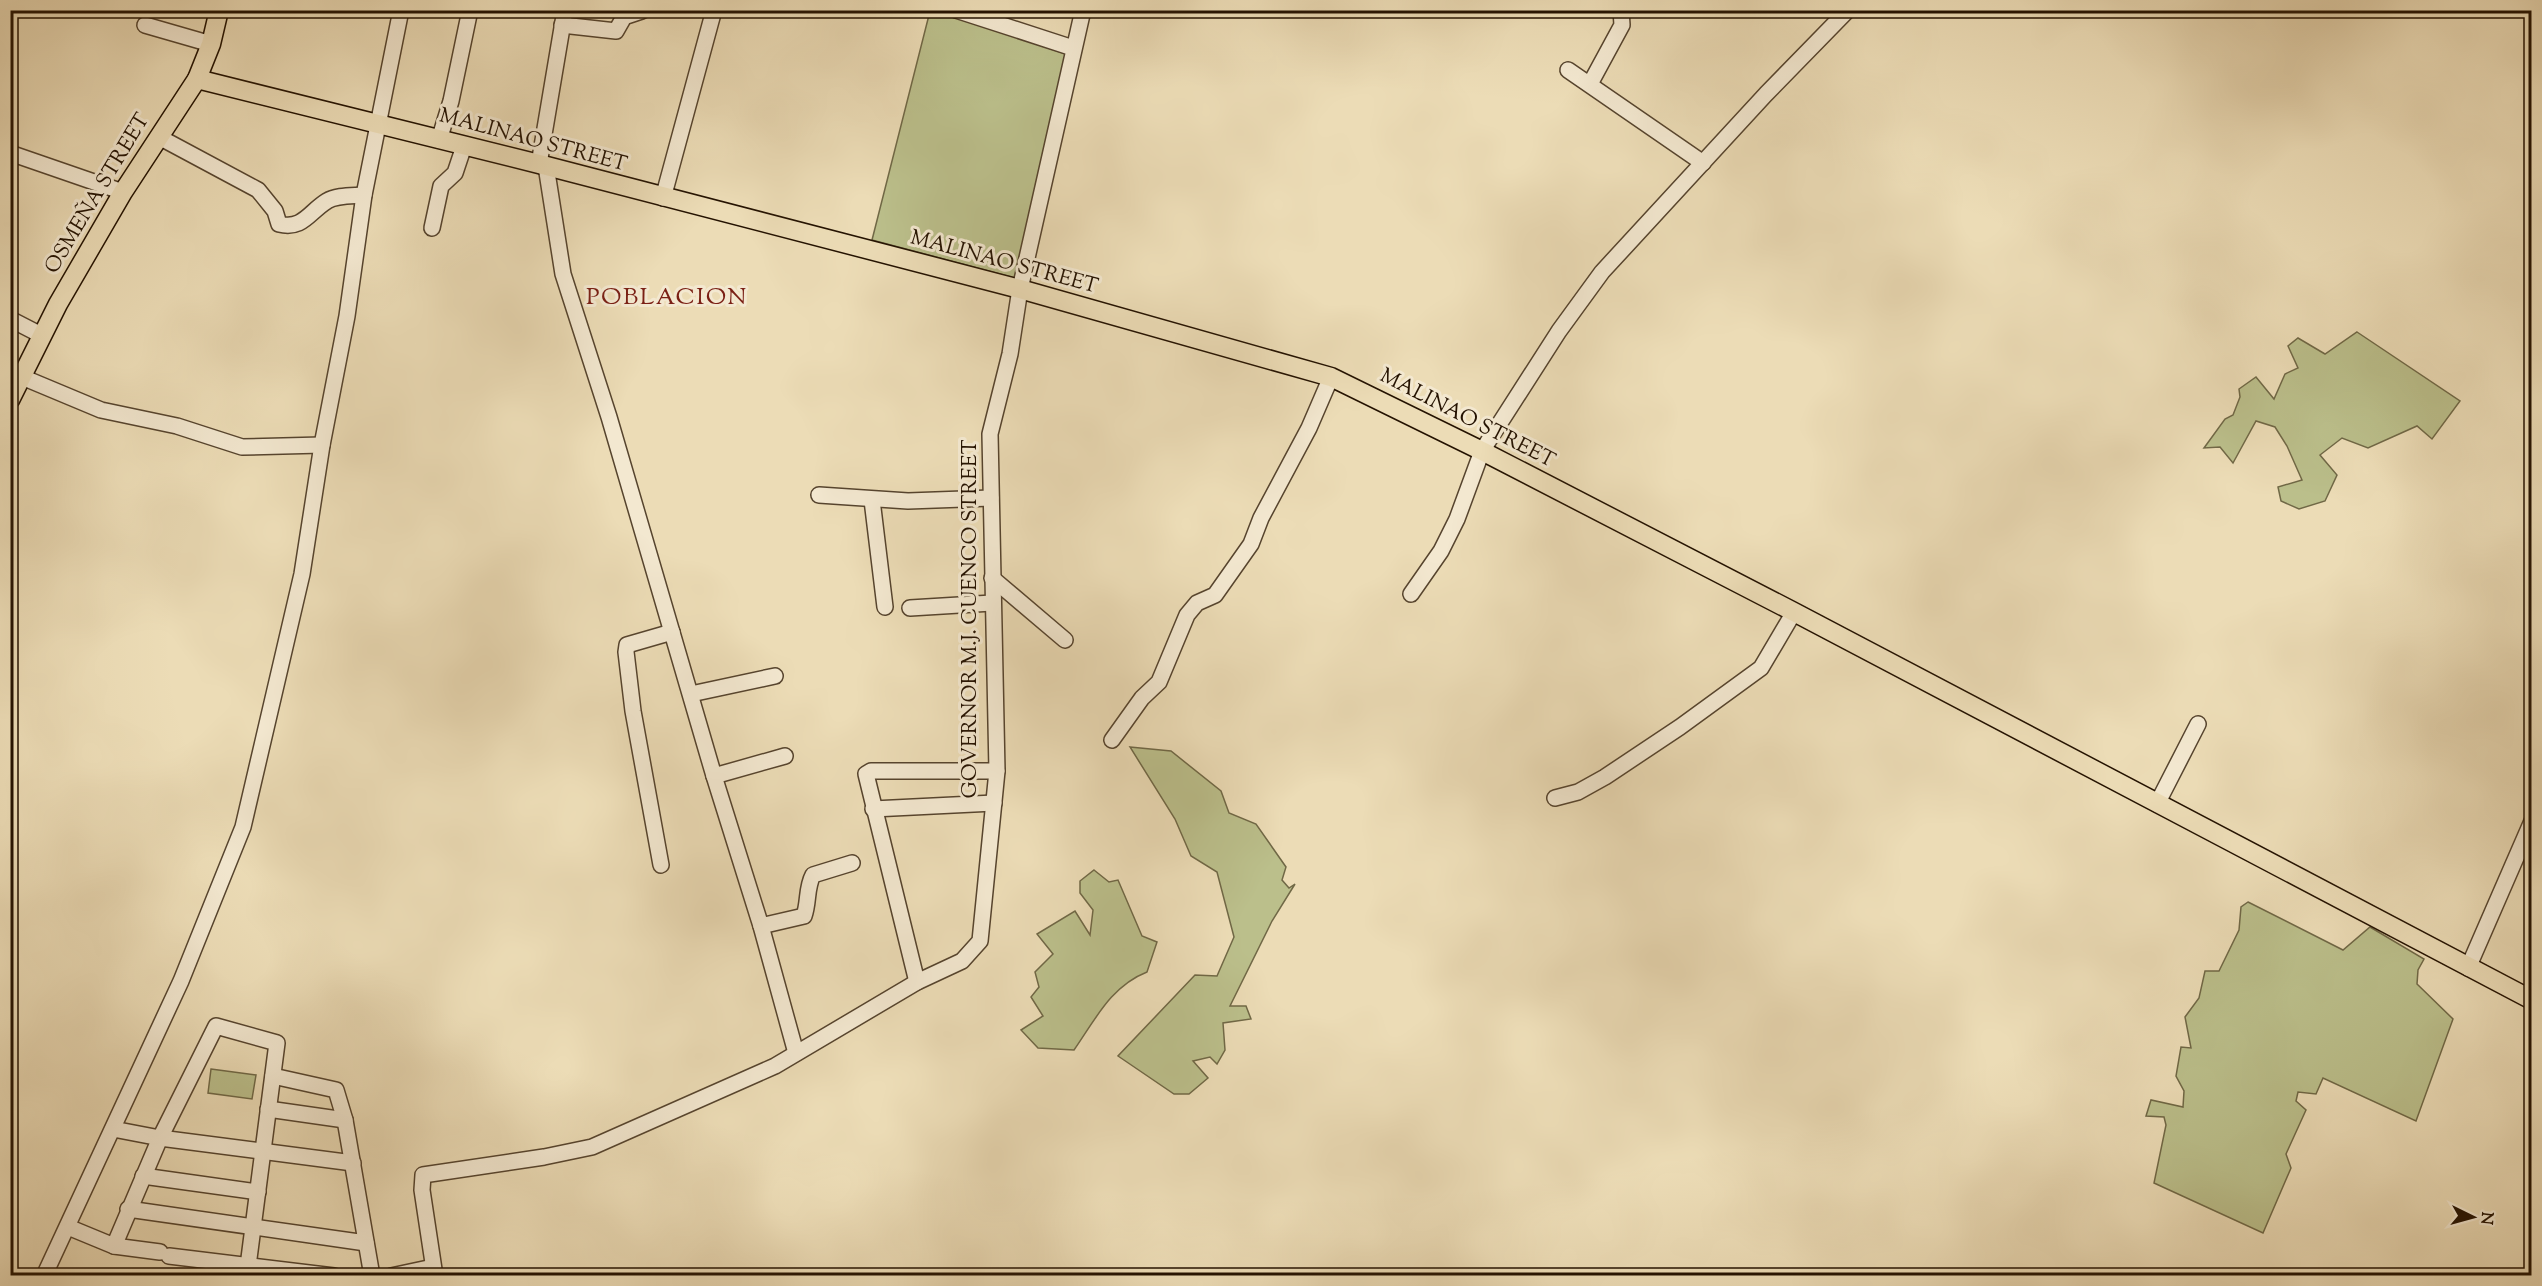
<svg xmlns="http://www.w3.org/2000/svg" width="2542" height="1286" font-family="'Sorts Mill Goudy',serif">
<style>
.green{fill:#bbbf8b;stroke:#706846;stroke-width:1.5}
.lines{fill:none;stroke-linecap:round;stroke-linejoin:round}
.minor-casing{stroke:#56442e;stroke-width:18}
.major-casing{stroke:#241201;stroke-width:21}
.minor{stroke:#f3e8d0;stroke-width:15}
.major{stroke:#ecdcb6;stroke-width:18}
.labels{text-anchor:middle;dominant-baseline:central;stroke-width:6;stroke-linejoin:round;paint-order:stroke}
.street-label{font-size:21px;fill:#241201;stroke:#f3e8d0}
.quarter-label{font-size:24px;letter-spacing:1.5px;fill:#7a1f14;stroke:#f3e8d0}
</style>
<rect width="100%" height="100%" fill="#ecdcb6"/>
<filter id="stains"><feTurbulence type="fractalNoise" baseFrequency=".00333" numOctaves="4"/><feColorMatrix values="0 0 0 0 .2 0 0 0 0 .09 0 0 0 0 .02 0 0 0 .5 -.17"/></filter>
<radialGradient id="worn" r=".72"><stop offset=".6" stop-color="#630" stop-opacity="0"/><stop offset="1" stop-color="#630" stop-opacity=".3"/></radialGradient>
<g class="green">
<polygon points="930,11 937,11 1066,54 1015,278 872,240"/>
<polygon points="2357,332 2460,401 2432,439 2417,426 2368,448 2342,438 2320,455 2337,475 2325,501 2299,509 2281,501 2278,487 2302,480 2287,446 2275,427 2256,421 2233,463 2220,447 2204,448 2225,419 2233,415 2240,397 2239,389 2256,377 2274,399 2285,374 2298,368 2288,346 2298,338 2325,354"/>
<polygon points="1130,747 1171,751 1221,791 1229,813 1256,824 1286,867 1282,880 1289,888 1295,884 1272,921 1230,1006 1246,1006 1251,1019 1223,1023 1225,1050 1217,1064 1210,1057 1193,1061 1208,1078 1189,1094 1174,1094 1118,1056 1195,975 1217,976 1234,937 1217,872 1191,856 1175,819"/>
<path d="M1094 870 1109 882 1118 880 1142 936 1157 942 1147 972C1111 986 1095 1020 1074 1050L1038 1048 1021 1030 1043 1016 1031 997 1039 987 1035 972 1053 954 1037 934 1075 911 1090 935 1093 910 1080 893V881Z"/>
<polygon points="2248,902 2343,950 2370,927 2424,959 2418,970 2417,984 2453,1019 2416,1121 2323,1078 2316,1094 2298,1092 2296,1101 2306,1110 2286,1154 2291,1168 2263,1233 2154,1183 2166,1125 2164,1117 2146,1116 2151,1100 2183,1107 2184,1091 2176,1076 2181,1047 2191,1048 2185,1017 2199,998 2205,971 2219,971 2239,930 2241,907"/>
<polygon points="211,1069 256,1075 252,1099 208,1093"/>
</g>
<g class="lines">
<defs>
<g id="minor">
<polyline points="956,10 1073,48"/>
<polyline points="145,25 211,44"/>
<polyline points="562,25 616,31 624,17 642,11"/>
<polyline points="1568,70 1703,163"/>
<polyline points="1590,84 1622,25 1621,10"/>
<path d="M159 137 258 190 275 211 279 224C303 230 309 212 327 201 336 195 353 196 364 195"/>
<polyline points="439,140 451,101 470,10"/>
<polyline points="10,153 123,192"/>
<polyline points="539,164 565,10"/>
<polyline points="546,166 563,274 609,417 714,776 761,926 796,1053"/>
<polyline points="663,198 714,10"/>
<polyline points="432,228 441,186 455,173 464,146"/>
<polyline points="10,319 43,336"/>
<polyline points="22,377 101,410 177,426 242,447 322,445"/>
<polyline points="819,495 908,501 991,498"/>
<polyline points="872,500 885,607"/>
<polyline points="992,578 1065,640"/>
<polyline points="1411,594 1441,551 1457,519 1482,451 1559,331 1602,272 1766,94 1848,10"/>
<polyline points="910,608 992,603"/>
<polyline points="691,694 775,676"/>
<polyline points="1112,740 1142,698 1159,682 1187,615 1197,603 1215,595 1251,544 1261,518 1309,428 1331,377"/>
<polyline points="714,776 785,756"/>
<polyline points="1555,798 1578,792 1605,777 1680,727 1761,668 1794,612"/>
<polyline points="2157,804 2198,724"/>
<polyline points="873,809 994,803"/>
<polyline points="661,865 633,711 626,652 627,645 672,632"/>
<path d="M761 926 804 916C809 902 806 888 813 875L852 863"/>
<polyline points="2468,968 2532,821"/>
<polyline points="917,982 866,774 871,771 997,771"/>
<polyline points="273,1076 336,1090 345,1120 372,1276"/>
<polyline points="268,1109 345,1120"/>
<polyline points="113,1129 160,1138 353,1163"/>
<polyline points="143,1176 258,1192"/>
<polyline points="128,1209 366,1243"/>
<polyline points="68,1227 114,1246 160,1252"/>
<polyline points="114,1246 160,1138 216,1026 277,1043 248,1266"/>
<polyline points="169,1256 334,1276"/>
<polyline points="44,1276 181,981 243,827 302,574 322,445 347,316 364,195 401,10"/>
<polyline points="391,1276 433,1267"/>
<polyline points="435,1276 422,1190 423,1175 544,1157 592,1147 775,1066 917,982 962,961 980,941 997,771 990,434 1010,354 1020,289 1083,10"/>
</g>
<g id="major">
<polyline points="197,79 539,164 1020,289 1331,377 1482,451 1794,612 2532,1000"/>
<polyline points="10,400 58,304 123,192 197,79 211,44 219,10"/>
</g>
</defs>
<use href="#minor" class="minor-casing"/>
<use href="#major" class="major-casing"/>
<use href="#minor" class="minor"/>
<use href="#major" class="major"/>
</g>
<g class="labels">
<g class="street-label">
<text transform="translate(533 141) rotate(15)">MALINAO STREET</text>
<text transform="translate(98 194) rotate(-59)">OSMEÑA STREET</text>
<text transform="translate(1004 263) rotate(15)">MALINAO STREET</text>
<text transform="translate(1467 419) rotate(27)">MALINAO STREET</text>
<text transform="translate(971 619) rotate(-90)">GOVERNOR M.J. CUENCO STREET</text>
</g>
<g class="quarter-label">
<text x="667" y="298">POBLACION</text>
</g>
</g>
<rect width="2542" height="1286" fill="none" stroke="#ecdcb6" stroke-width="36"/>
<rect x="12" y="12" width="2518" height="1262" fill="none" stroke="#241201" stroke-width="3"/>
<rect x="18" y="18" width="2506" height="1250" fill="none" stroke="#241201" stroke-width="1.5"/>
<g transform="translate(2473 1217) rotate(95)" stroke="#f3e8d0" stroke-width="4.5" paint-order="stroke">
<path d="M0-4.5L10 22L0 15L-10 22Z" fill="#241201"/>
<text y="-9" font-size="16" font-weight="bold" text-anchor="middle" fill="#241201">N</text>
</g>
<rect width="100%" height="100%" filter="url(#stains)"/>
<rect width="100%" height="100%" fill="url(#worn)"/>
</svg>
